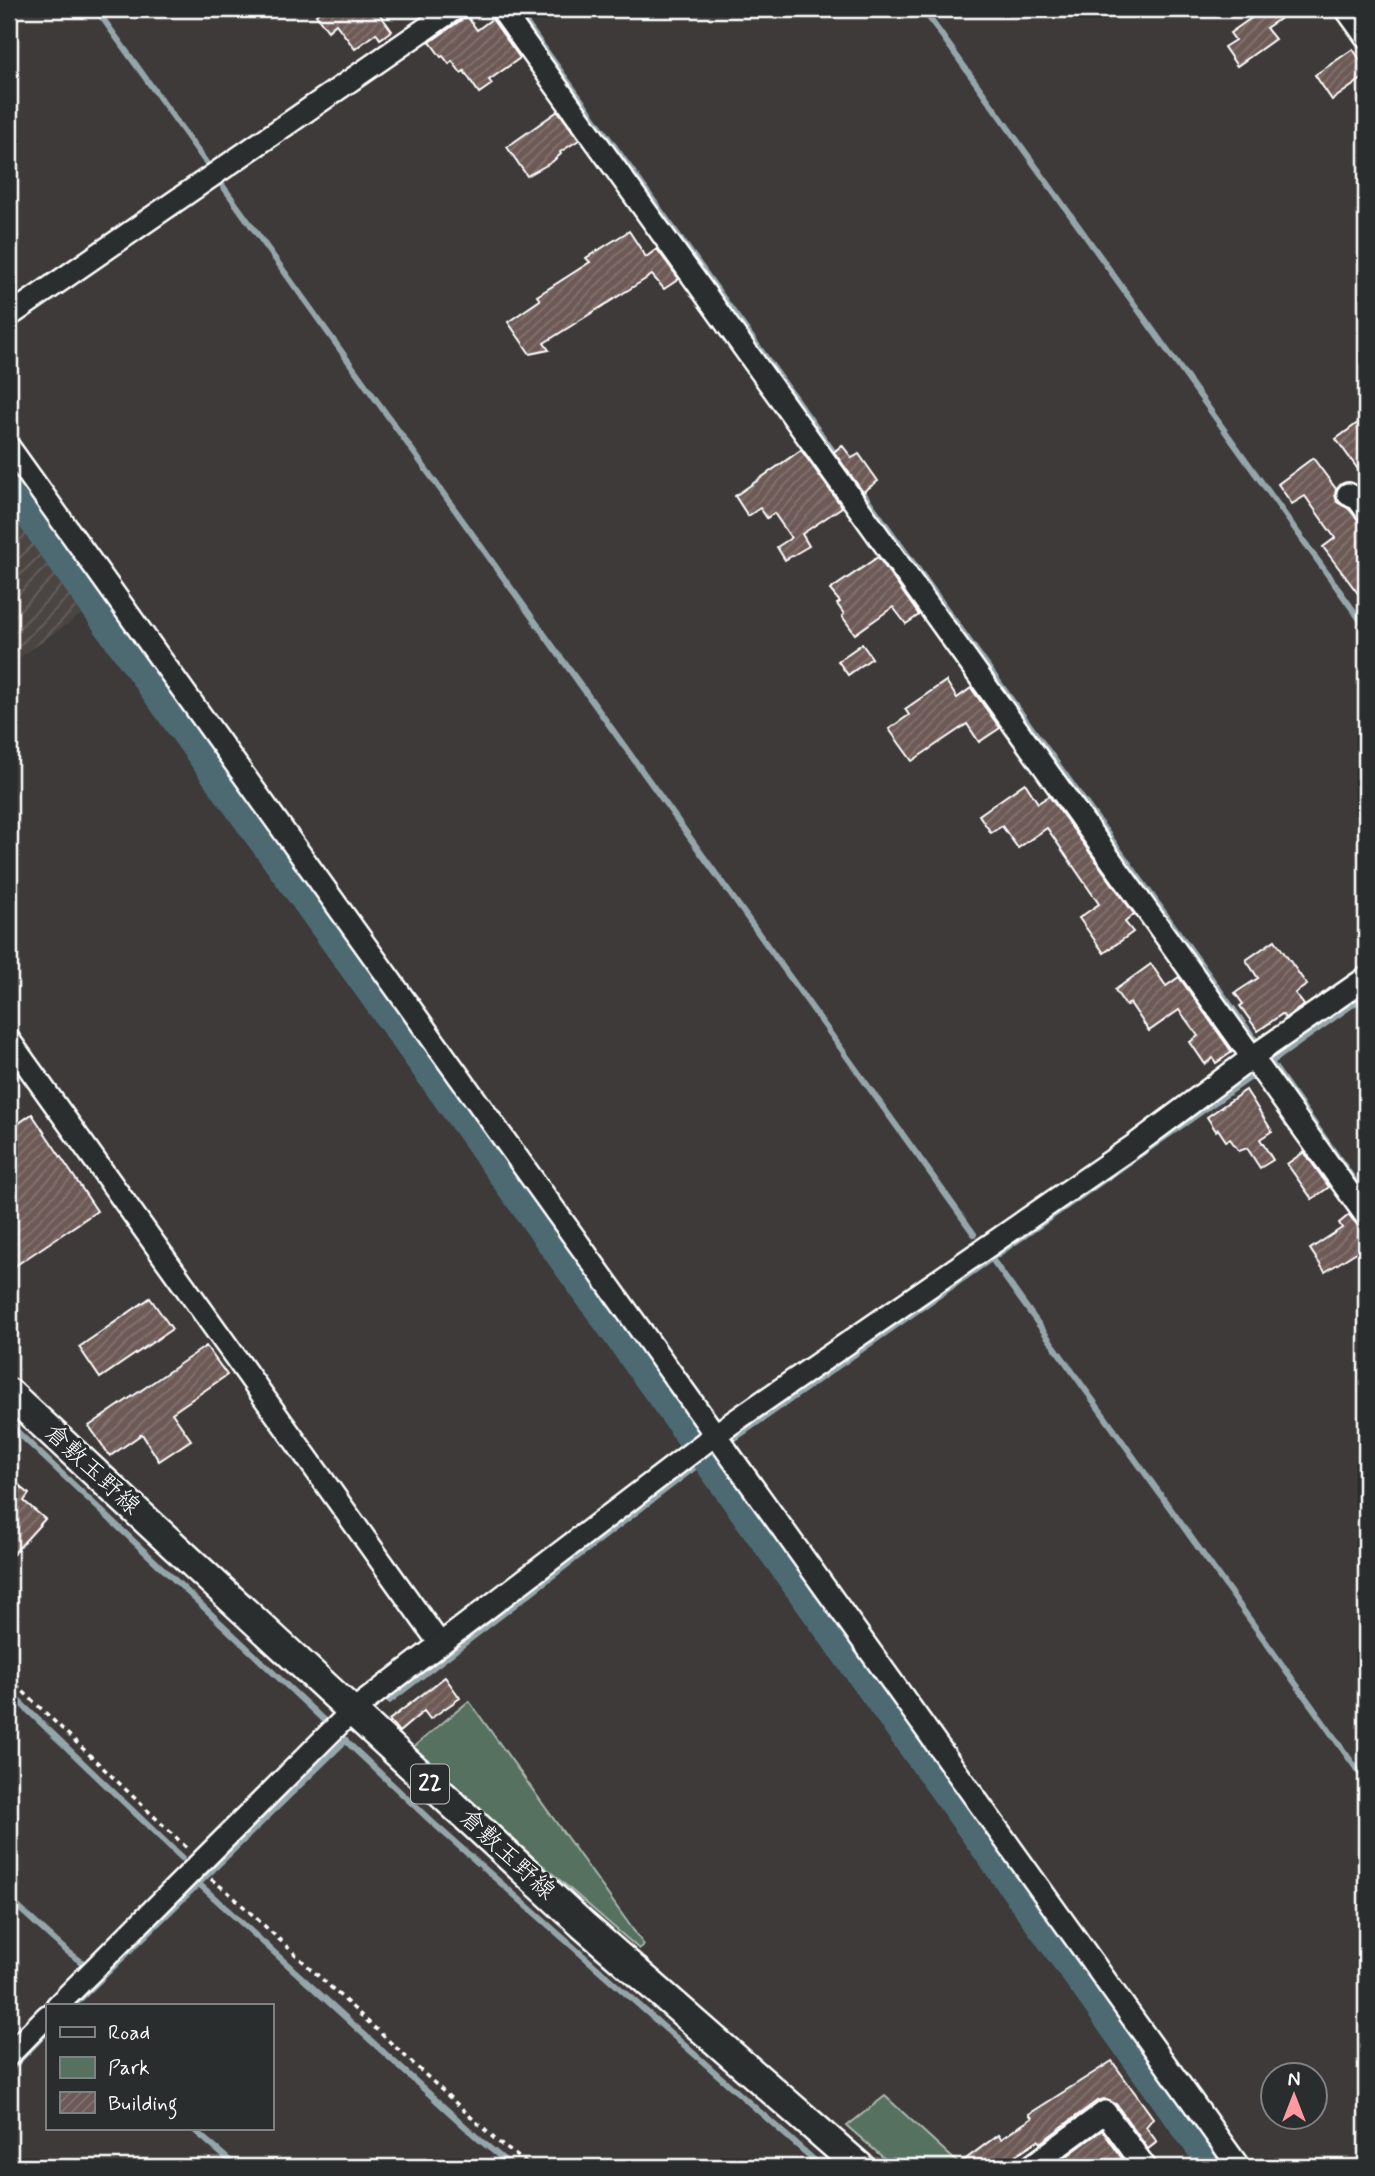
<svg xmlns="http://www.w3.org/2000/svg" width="1375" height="2176" font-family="Mynerve,'Klee One',sans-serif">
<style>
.industrial{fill:url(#industrial-furrows)}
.green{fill:#567160;stroke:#aab8b0;stroke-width:2}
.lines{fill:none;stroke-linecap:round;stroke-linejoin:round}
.stream{stroke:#95a6ab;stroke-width:6}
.river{stroke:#4e6b73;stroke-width:35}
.building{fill:url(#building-hatch);stroke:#fff;stroke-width:2}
.minor-casing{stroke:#fff;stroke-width:26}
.major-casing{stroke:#fff;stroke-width:33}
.path{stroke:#fff;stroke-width:3.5;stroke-dasharray:5 5;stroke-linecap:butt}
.minor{stroke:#2a2d2e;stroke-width:21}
.major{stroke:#2a2d2e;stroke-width:28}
.labels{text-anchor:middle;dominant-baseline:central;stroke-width:6;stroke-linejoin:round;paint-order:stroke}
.shield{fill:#2a2d2e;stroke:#bfc0c0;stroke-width:2}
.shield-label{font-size:23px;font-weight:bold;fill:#fff}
.street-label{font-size:24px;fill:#fff;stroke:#2a2d2e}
</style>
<defs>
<pattern id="industrial-furrows" width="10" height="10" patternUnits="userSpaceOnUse" patternTransform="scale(1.75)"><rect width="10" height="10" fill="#4c4443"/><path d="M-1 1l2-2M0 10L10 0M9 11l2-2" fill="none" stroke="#67605f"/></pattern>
<pattern id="building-hatch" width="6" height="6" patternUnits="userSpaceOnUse" patternTransform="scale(1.75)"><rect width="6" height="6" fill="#6d5a57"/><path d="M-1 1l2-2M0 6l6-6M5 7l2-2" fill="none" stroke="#837370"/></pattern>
</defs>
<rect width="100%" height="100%" fill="#3e3a3a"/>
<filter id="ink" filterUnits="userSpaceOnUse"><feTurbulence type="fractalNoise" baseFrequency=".0143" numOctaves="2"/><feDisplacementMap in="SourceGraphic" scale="14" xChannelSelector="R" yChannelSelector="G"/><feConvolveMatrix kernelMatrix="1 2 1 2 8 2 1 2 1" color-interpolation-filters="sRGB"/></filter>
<g filter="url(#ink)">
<polygon class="industrial" points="9,502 86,611 9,665"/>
<g class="green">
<polygon points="469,1701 644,1945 639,1949 462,1795 412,1748"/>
<polygon points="885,2096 959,2164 955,2167 894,2167 847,2126"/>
</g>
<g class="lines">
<g class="stream">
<polyline points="96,9 974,1234"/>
<polyline points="516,9 1249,1031 1366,1197"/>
<polyline points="923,9 1366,628"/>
<polyline points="1267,1065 1366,995"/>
<polyline points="989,1255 1366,1782"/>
<polyline points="9,1424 433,1823 822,2167"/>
<polyline points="9,1692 182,1858"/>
<polyline points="389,1701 708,1457 1258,1072"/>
<polyline points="198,1883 481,2141 513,2167"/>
<polyline points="9,1899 63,1948 83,1963"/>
<polyline points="73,2006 346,1740"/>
<polyline points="9,2071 47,2032"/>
<polyline points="193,2129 237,2167"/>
</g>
<g class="river">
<polyline points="1366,9 1366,10"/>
<polyline points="9,482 1218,2167"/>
</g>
</g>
<g class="building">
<polygon points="323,9 376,9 392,31 380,39 376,33 355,49 336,24 328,31 316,15"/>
<polygon points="1248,9 1294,9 1266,28 1275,39 1237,66 1224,47 1235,40 1230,33 1254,16"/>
<polygon points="467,16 477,30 492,19 520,58 489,80 492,84 479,93 464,71 461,73 452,61 449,64 443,56 441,57 430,42"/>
<polygon points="1353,49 1366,69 1366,76 1332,100 1315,75"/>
<polygon points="558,111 579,140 560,152 561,154 552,162 527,176 507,147"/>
<polygon points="629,231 646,257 657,249 679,279 664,289 652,275 544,343 549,350 530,354 508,322 540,300 537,296 590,262 586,258"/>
<polygon points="1366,417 1366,489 1359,485 1365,479 1336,439"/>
<polygon points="842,445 852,458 859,454 878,481 863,492 834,452"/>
<polygon points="801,450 842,507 802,534 809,546 785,560 777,547 791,538 774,513 767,518 760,508 748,516 735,496"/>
<polygon points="1313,458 1336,489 1335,495 1337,502 1349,509 1360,522 1366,523 1366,604 1323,547 1335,538 1305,496 1292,504 1278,484"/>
<polygon points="878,557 919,615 906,624 893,607 855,634 842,616 844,614 837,604 840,602 830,590"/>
<polygon points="862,644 872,658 848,675 838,661"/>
<polygon points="946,681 957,698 971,688 1000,728 979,742 967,724 912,761 889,729 909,715 905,709"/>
<polygon points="1025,783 1038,803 1049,796 1134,914 1125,922 1133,932 1104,953 1079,918 1099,904 1047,828 1018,848 1002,826 991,833 979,815"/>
<polygon points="1275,940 1307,985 1295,993 1304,1005 1285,1018 1282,1014 1258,1031 1240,1006 1243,1004 1235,993 1258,978 1246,960"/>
<polygon points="1151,964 1166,986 1179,977 1232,1052 1216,1063 1213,1058 1205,1064 1190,1042 1198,1036 1179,1010 1149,1031 1130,1003 1126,1006 1115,990"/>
<polygon points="1246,1090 1272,1131 1260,1139 1273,1160 1260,1168 1247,1148 1239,1151 1230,1139 1226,1141 1218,1129 1216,1131 1207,1117"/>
<polygon points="32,1114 97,1211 9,1270 9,1130"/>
<polygon points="1304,1152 1329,1187 1312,1199 1287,1164"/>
<polygon points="1349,1215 1366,1235 1366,1246 1325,1272 1310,1249 1342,1228 1339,1223"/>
<polygon points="150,1298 172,1329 100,1378 79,1347"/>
<polygon points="206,1346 227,1375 172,1413 191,1440 159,1461 142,1434 110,1456 89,1426"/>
<polygon points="9,1476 29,1494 24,1501 45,1519 9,1559"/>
<polygon points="445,1677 460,1698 430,1719 424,1711 399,1732 389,1720"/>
<polygon points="1112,2061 1153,2118 1146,2127 1157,2142 1148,2149 1116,2104 1104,2099 1097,2101 1040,2143 1038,2140 1006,2162 1010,2167 955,2167 998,2135 1001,2139 1032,2118 1029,2114"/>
<polygon points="1102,2130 1126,2164 1121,2167 1056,2167 1055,2165"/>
</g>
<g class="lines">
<defs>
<g id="minor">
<polyline points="501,9 1366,1216"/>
<polyline points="1346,9 1366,37"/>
<polyline points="9,316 454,9"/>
<polyline points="9,447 1239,2167"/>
<polyline points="1348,494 1358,499 1366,510"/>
<polyline points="9,1040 440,1644"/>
<polyline points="57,2006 351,1712 716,1434 1136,1144 1258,1053 1366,978"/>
<polyline points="9,2055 47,2016"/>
<polyline points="1030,2167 1105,2112 1145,2167"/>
</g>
<polyline id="major" points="9,1393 583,1925 860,2167"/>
</defs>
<use href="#minor" class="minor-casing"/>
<use href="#major" class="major-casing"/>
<g class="path">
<polyline points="9,1678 187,1848"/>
<polyline points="211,1879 229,1893 498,2142 532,2167"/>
</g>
<use href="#minor" class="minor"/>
<use href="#major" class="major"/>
</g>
</g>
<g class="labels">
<rect class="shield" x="411" y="1764.5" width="38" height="39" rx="5"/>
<g class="shield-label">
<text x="430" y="1784">22</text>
</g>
<g class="street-label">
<text transform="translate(92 1470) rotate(43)">倉敷玉野線</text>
<text transform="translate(507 1855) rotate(43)">倉敷玉野線</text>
</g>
</g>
<rect width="1375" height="2176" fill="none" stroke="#2a2d2e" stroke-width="35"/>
<rect x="18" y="18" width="1340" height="2141" fill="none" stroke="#fff" stroke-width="2.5" filter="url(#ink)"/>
<rect x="46" y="2004" width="228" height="126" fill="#2a2d2e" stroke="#7f8182" stroke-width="2"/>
<rect x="60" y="2027" width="35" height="10" fill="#2a2d2e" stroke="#7f8182" stroke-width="2"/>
<text x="108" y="2039" font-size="21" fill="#ffffff">Road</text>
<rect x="60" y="2057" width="35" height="21" fill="#567160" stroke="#7f8182" stroke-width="2"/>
<text x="108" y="2074" font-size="21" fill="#ffffff">Park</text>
<rect x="60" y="2092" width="35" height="21" fill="url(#building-hatch)" stroke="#7f8182" stroke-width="2"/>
<text x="108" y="2110" font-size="21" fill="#ffffff">Building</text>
<g transform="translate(1294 2096)"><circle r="33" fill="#2a2d2e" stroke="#7f8182" stroke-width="2"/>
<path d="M0-5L12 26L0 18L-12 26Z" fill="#ff9aa2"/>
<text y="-10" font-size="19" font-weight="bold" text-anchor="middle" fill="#ffffff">N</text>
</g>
</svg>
